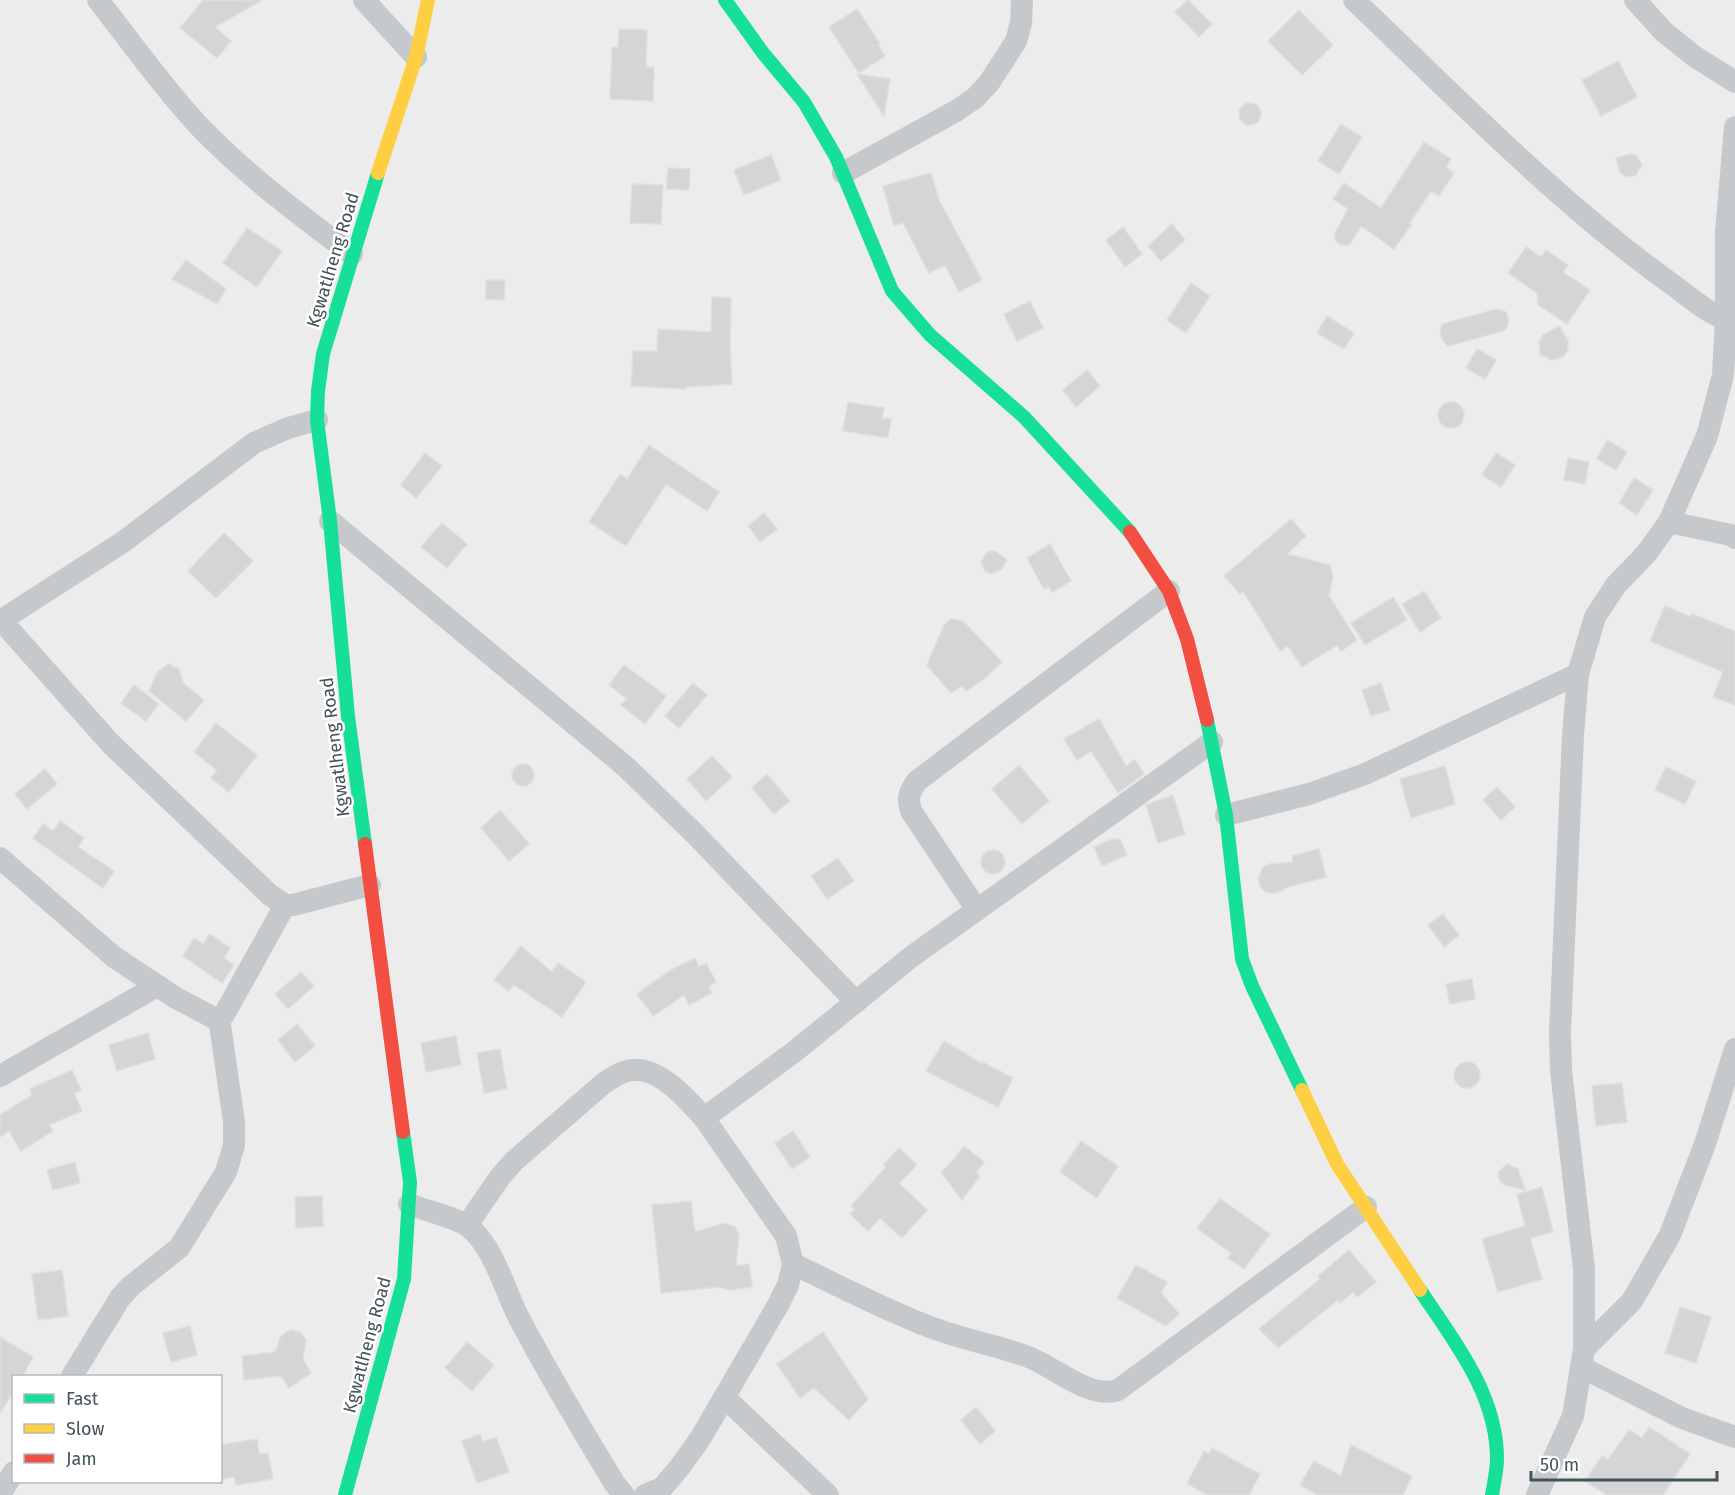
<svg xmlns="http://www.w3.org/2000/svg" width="1735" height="1495" font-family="'Fira Sans',sans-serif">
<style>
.building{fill:#d4d5d7;stroke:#dededf;stroke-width:1.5}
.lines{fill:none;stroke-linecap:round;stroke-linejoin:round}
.street{stroke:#c5c9cc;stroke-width:22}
.fast{stroke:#16e098;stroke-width:14}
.slow{stroke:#ffcf43;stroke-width:14}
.jam{stroke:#f24e42;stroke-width:14}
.labels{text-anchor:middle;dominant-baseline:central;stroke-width:5;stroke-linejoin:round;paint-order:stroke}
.street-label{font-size:18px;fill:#435359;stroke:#fff}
</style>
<rect width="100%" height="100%" fill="#edecec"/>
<g class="building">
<polygon points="203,0 262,0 215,27 231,41 217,58 180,28"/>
<polygon points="1188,0 1212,24 1199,37 1175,12"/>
<polygon points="857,9 880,44 878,45 885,56 859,73 829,27"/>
<polygon points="1299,10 1333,45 1302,75 1268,41"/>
<polygon points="619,29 647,30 646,67 654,67 653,101 610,99 612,47 618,48"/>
<polygon points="1618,61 1637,97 1601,116 1582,80"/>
<polygon points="857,74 890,79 884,116"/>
<circle cx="1250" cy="114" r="11"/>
<polygon points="1341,124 1362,137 1339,174 1318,161"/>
<polygon points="1424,142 1451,159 1446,167 1454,173 1439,196 1431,191 1409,224 1411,225 1394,249 1361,226 1351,243 1346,246 1339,244 1335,240 1335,233 1348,209 1333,199 1344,183 1381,208"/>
<polygon points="1630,154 1636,155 1642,165 1636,175 1631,177 1625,176 1620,172 1616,158"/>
<polygon points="771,155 781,180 744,195 734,170"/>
<polygon points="668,168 690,169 689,190 666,189"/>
<polygon points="931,173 939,200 982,280 959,292 945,265 929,273 903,223 894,226 883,186"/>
<polygon points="632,184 663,185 661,224 630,223"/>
<polygon points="1172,224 1185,240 1161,261 1148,246"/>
<polygon points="1123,227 1142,254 1125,267 1106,240"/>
<polygon points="247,228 282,251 257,287 223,263"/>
<polygon points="1526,247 1541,257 1546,250 1568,265 1563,272 1590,290 1567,324 1538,305 1537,293 1508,273"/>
<polygon points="186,260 226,289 217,304 172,279"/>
<polygon points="486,280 505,280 504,300 486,299"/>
<polygon points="1191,283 1210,296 1186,333 1167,320"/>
<polygon points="712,297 731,298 730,347 732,384 686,387 686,389 631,386 633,351 657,351 658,329 711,332"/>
<polygon points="1030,301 1043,328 1017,341 1004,314"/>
<polygon points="1497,309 1506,312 1509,321 1507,327 1503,331 1448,346 1442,339 1440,331 1442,324"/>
<polygon points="1327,316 1354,333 1344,349 1317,333"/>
<polygon points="1559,326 1568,341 1568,349 1564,356 1558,359 1550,360 1540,354 1539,342 1543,335"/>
<polygon points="1477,349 1496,360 1485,379 1466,368"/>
<polygon points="1087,370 1100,386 1076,407 1063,390"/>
<polygon points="848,402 884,408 882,418 891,419 888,438 843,431"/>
<circle cx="1451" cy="415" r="13"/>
<polygon points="1607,440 1627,452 1616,470 1597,459"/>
<polygon points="649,445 719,492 707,511 666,484 626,546 589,522 620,474 627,479"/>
<polygon points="425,453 442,466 416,498 401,485"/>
<polygon points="1496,453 1515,465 1501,487 1482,475"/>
<polygon points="1568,458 1589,462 1585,484 1564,480"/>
<polygon points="1634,478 1653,490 1637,515 1619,503"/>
<polygon points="764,513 777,529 760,542 748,526"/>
<polygon points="1291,519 1306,536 1287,554 1330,565 1333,576 1329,596 1357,640 1341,651 1337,645 1302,667 1288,646 1280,651 1243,591 1240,594 1224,576"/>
<polygon points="442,523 467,544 447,568 421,547"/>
<polygon points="224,533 253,561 216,598 188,571"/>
<polygon points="1050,544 1071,581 1052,592 1049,587 1044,589 1027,558"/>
<polygon points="995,551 1007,560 1001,570 991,574 985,571 981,561 987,552"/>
<polygon points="1424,591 1441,618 1420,632 1402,604"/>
<polygon points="1393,597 1407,620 1365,645 1351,623"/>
<polygon points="1665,606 1691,617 1692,614 1735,631 1735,705 1713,697 1723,672 1650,641"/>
<polygon points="951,619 963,621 1002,662 984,679 966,691 962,686 951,693 927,665 944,625"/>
<polygon points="169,664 179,669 183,683 204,700 186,721 149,691 158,671"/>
<polygon points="624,665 666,696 645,724 621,705 627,699 609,685"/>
<polygon points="693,683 707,695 679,728 665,716"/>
<polygon points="1381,683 1390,710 1371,716 1362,690"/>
<polygon points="134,685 159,704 146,721 121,703"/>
<polygon points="1099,719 1126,766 1135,760 1144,774 1118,793 1091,751 1077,760 1064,739"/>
<polygon points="216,723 257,755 229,792 211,778 217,770 194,752"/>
<polygon points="712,756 732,777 706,801 687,779"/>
<circle cx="523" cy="775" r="11"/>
<polygon points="1019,765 1049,801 1022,824 992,789"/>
<polygon points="1445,766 1455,804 1411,818 1400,779"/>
<polygon points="1666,767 1696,781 1685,804 1655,790"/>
<polygon points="45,769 57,784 27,809 15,794"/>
<polygon points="767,774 790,801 774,814 752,788"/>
<polygon points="1497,787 1515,807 1501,820 1483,800"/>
<polygon points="1173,795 1185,834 1158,843 1146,805"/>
<polygon points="500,810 529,844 509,861 481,828"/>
<polygon points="60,821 84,838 78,847 114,871 103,888 33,838 43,824 53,831"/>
<polygon points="1112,839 1120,839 1127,855 1102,866 1094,847"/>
<polygon points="1319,849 1326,877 1288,887 1277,893 1270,893 1264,891 1260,886 1258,879 1263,867 1269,864 1293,862 1292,856"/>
<circle cx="993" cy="862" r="12"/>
<polygon points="838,858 854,881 827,899 811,876"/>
<polygon points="1443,914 1459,935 1444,947 1428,925"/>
<polygon points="210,934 230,948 224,958 234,965 222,983 183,956 194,938 203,944"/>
<polygon points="521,946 552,972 558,963 586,982 562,1017 514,985 508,991 494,980"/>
<polygon points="695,958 699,967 706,963 716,982 709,986 712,993 689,1005 684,995 653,1016 637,994 669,971"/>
<polygon points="301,972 314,986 288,1009 275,994"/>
<polygon points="1472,979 1475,999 1450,1004 1446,984"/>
<polygon points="297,1024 315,1046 295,1062 278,1040"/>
<polygon points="148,1033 155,1059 117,1071 109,1045"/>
<polygon points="456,1036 461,1065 426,1072 421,1043"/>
<polygon points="944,1041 981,1063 982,1062 1013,1078 998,1107 926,1071"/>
<polygon points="500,1049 507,1089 484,1093 477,1053"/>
<circle cx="1467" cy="1075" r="13"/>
<polygon points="72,1070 81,1090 74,1093 82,1111 49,1125 53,1131 21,1151 9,1131 0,1137 0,1115 32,1095 30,1089"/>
<polygon points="1622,1083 1627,1122 1596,1126 1592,1086"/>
<polygon points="793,1131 810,1157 792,1169 775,1143"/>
<polygon points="1081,1141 1118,1166 1097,1198 1060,1172"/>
<polygon points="964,1146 984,1162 976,1173 980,1176 962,1200 941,1172 950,1164"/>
<polygon points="899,1148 917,1165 899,1183 927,1210 902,1238 880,1218 868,1231 850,1214 855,1209 851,1206 886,1167 883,1165"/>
<polygon points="75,1162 80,1183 53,1190 47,1170"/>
<polygon points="1508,1164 1518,1169 1525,1190 1505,1185 1500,1181 1498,1176 1499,1171"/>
<polygon points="1542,1187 1553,1232 1530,1238 1542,1279 1498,1292 1482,1239 1525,1226 1517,1194"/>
<polygon points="322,1196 323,1226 296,1228 295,1197"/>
<polygon points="1220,1199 1270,1234 1244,1269 1228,1258 1231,1253 1197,1228"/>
<polygon points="691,1201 695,1232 724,1223 735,1227 739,1235 736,1266 749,1264 752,1287 730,1290 718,1287 661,1293 652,1205"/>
<polygon points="1349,1250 1376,1282 1357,1297 1353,1292 1340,1303 1338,1300 1278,1348 1259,1329 1320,1279 1318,1276"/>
<polygon points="1136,1265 1167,1282 1161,1293 1179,1314 1166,1326 1117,1298"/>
<polygon points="62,1270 68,1316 38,1320 32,1274"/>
<polygon points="1680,1307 1711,1317 1696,1363 1665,1353"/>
<polygon points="190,1326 197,1355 171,1362 163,1333"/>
<polygon points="292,1330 301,1333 306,1340 303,1359 311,1373 289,1388 281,1376 244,1380 242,1356 275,1352 281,1336 288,1331"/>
<polygon points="823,1332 868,1399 849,1420 814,1388 800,1398 777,1364"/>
<polygon points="0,1337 33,1357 22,1377 14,1377 14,1390 0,1413"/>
<polygon points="467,1342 494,1365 472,1391 445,1368"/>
<polygon points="976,1407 995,1431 980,1444 961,1420"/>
<polygon points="1649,1427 1690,1454 1663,1495 1607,1495 1585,1481 1602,1456 1608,1460 1629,1430 1642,1438"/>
<polygon points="480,1434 483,1442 496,1437 509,1472 477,1483 462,1441"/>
<polygon points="257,1439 259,1454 268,1453 273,1479 236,1485 234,1477 220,1479 220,1445"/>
<polygon points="1351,1445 1412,1476 1403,1495 1318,1495 1300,1485 1314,1461 1341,1476"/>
<polygon points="1212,1448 1260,1474 1249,1495 1208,1495 1187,1484 1204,1451 1209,1454"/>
</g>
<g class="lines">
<g class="street">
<path d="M98 0C131 42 162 86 198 125 244 173 298 214 352 254"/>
<polyline points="364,0 416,57"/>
<path d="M1354 0C1457 98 1557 202 1673 285 1691 298 1712 318 1735 321"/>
<polyline points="1635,0 1664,32 1694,56 1735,82"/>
<polyline points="843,173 956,111 975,98 989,83 1016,41 1021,23 1022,0"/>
<polyline points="330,521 626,767 695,834 856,1002"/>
<polyline points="1669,522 1731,535 1735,538"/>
<polyline points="1,620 110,743 270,895 285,905 293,905 370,885"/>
<polyline points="0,621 123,542 254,443 288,428 317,420"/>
<polyline points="1226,815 1309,794 1365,774 1578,674"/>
<polyline points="0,858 114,957 176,998 216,1019 223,1016 225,1013 285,905"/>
<path d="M977 910 911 811C907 798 909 792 917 781L1169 591"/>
<polyline points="0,1076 157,986"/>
<path d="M409 1204C423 1210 458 1218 469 1227 495 1249 504 1289 519 1318 549 1375 582 1430 615 1484L624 1495"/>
<path d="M467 1225 500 1177 514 1161 604 1083C614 1077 623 1070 635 1070 660 1068 689 1101 704 1118L794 1052 911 957 1212 742"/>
<path d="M793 1264C838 1285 883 1309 930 1327 961 1339 995 1345 1026 1356 1054 1366 1089 1400 1118 1390L1366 1207"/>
<polyline points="1584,1349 1632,1301 1670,1235 1705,1144 1735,1049"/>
<polyline points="1581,1367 1682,1418 1735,1437"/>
<polyline points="72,1376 120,1298 131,1286 179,1248 226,1172 234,1145 234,1122 219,1018"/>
<polyline points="724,1397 828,1495"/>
<polyline points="0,1494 14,1472"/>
<polyline points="645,1495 662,1488 679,1468 700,1439 778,1305 788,1285 793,1264 786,1236 704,1118"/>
<polyline points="1537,1495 1573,1416 1584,1349 1584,1269 1561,1071 1560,1032 1573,735 1578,674 1595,617 1616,585 1646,554 1669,522 1707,436 1723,375 1726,320 1726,232 1735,127"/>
</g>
<g class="fast">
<polyline points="725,0 763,53 804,102 836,157 892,291 930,335 1024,417 1130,532"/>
<polyline points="1207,720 1226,815 1242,959 1252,986 1302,1090"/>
<polyline points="365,844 348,716 330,521 317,420 318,391 323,354 378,173"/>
<path d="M1420 1290C1454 1341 1497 1394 1497 1459 1497 1470 1494 1483 1492 1495"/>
<polyline points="345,1495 404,1279 410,1182 403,1132"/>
</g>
<g class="slow">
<polyline points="378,173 416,57 428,0"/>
<polyline points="1302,1090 1337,1164 1420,1290"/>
</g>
<g class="jam">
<polyline points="1130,532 1169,591 1187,639 1207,720"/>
<polyline points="365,844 403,1132"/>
</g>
</g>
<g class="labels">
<g class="street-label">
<text transform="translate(333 260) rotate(-73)">Kgwatlheng Road</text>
<text transform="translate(335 747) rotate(-97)">Kgwatlheng Road</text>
<text transform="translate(367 1345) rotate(-75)">Kgwatlheng Road</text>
</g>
</g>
<rect x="12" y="1375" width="210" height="108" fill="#ffffff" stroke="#b4babd" stroke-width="1.5"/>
<rect x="24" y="1394" width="30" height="9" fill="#16e098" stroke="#b4babd" stroke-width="1.5"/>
<text x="66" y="1405" font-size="18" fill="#435359">Fast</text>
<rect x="24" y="1424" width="30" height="9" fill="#ffcf43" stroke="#b4babd" stroke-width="1.5"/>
<text x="66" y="1435" font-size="18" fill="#435359">Slow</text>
<rect x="24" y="1454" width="30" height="9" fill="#f24e42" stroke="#b4babd" stroke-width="1.5"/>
<text x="66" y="1465" font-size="18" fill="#435359">Jam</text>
<path d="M1531 1471v9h186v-9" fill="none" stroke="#435359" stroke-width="3"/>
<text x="1540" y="1471" font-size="18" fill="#435359" stroke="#ffffff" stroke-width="4.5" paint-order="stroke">50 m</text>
</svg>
